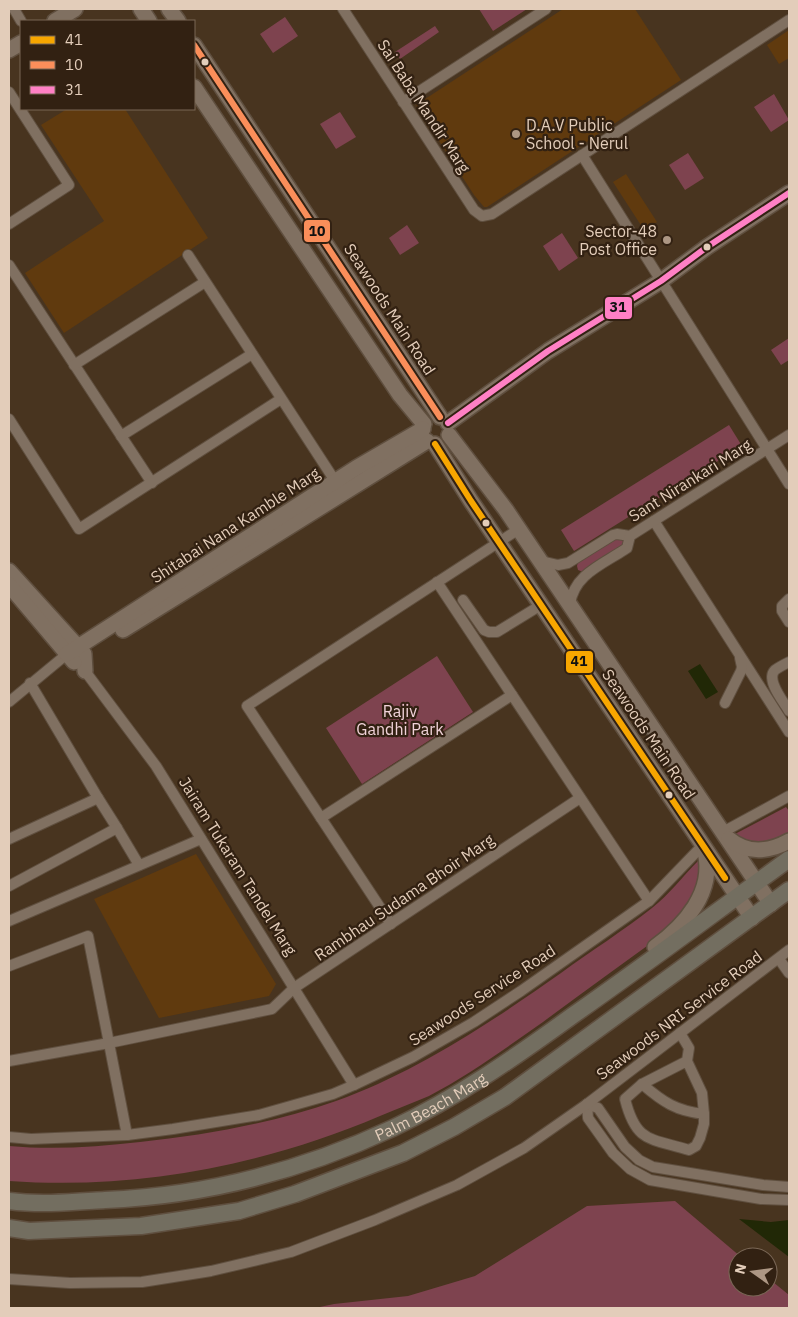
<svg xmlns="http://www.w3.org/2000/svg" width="798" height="1317" font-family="'IBM Plex Sans',sans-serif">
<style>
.built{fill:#603a0e}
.green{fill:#7e434f}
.water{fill:#212806}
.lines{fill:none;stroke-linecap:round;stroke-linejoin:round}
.street-casing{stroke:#5f4f3f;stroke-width:12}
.secondary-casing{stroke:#5f4f3f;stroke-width:18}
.primary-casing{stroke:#5f4f3f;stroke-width:19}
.street{stroke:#807061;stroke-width:10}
.secondary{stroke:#807061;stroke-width:15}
.primary{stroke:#736e60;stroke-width:16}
.bus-1-casing{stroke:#322112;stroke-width:10}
.bus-2-casing{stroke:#322112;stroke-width:10}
.bus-3-casing{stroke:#322112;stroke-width:10}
.bus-1{stroke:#f7a600;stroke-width:6}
.bus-2{stroke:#fa8e5a;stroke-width:6}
.bus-3{stroke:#ff80c5;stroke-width:6}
.bus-dot{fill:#e3cdba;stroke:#322112;stroke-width:2}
.poi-dot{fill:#ad9784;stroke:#322112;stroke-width:2}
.labels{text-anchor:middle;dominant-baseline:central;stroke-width:4.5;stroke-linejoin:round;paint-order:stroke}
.street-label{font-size:16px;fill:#e3cdba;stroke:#322112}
.poi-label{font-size:16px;fill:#e3cdba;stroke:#322112;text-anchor:start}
.park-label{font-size:16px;fill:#f1d3d9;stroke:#322112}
.line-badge{stroke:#322112;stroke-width:2}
.pale-badge-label{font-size:14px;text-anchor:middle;font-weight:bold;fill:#111}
</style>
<rect width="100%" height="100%" fill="#48341f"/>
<g class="built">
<polygon points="563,9 635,9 681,80 487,207 484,207 474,195 416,105"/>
<polygon points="789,30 789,58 779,64 767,45"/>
<polygon points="67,109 125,109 208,238 64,333 25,273 104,221 41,125"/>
<polygon points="626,174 657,222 644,230 613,182"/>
<polygon points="196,854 276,984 269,996 159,1018 94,899"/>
</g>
<g class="green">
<polygon points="479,9 527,9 493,31"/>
<polygon points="285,17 298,36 273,53 260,34"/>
<polygon points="435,26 439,32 400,59 395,52"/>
<polygon points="774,94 789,120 771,132 754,107"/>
<polygon points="340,112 356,137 336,149 320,124"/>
<polygon points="688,153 704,178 685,190 669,165"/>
<polygon points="407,225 419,243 400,255 389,238"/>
<polygon points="562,233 578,258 559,271 543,246"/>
<polygon points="789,338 789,360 781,365 771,350"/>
<polygon points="729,425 742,446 574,551 561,530"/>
<polygon points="617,537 625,539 625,543 583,572 578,570 577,566 578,562"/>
<polygon points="437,656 473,712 362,784 326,728"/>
<path d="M786 807 789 811V833C769 843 755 847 735 834Z"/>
<path d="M698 861C701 891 685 912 665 933 624 963 583 992 543 1022 506 1048 469 1075 429 1096 413 1103 396 1109 380 1116 262 1166 137 1190 9 1181V1146C52 1150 96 1147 140 1142 206 1135 273 1123 336 1101 415 1073 493 1021 561 973 591 951 623 931 652 908 669 895 683 876 698 861Z"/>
<polygon points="675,1201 741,1257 738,1257 738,1287 768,1287 768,1278 789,1295 789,1308 315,1308 334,1304 408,1296 475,1276 587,1206"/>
</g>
<g class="water">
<polygon points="700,664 718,692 706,699 688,671"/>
<polygon points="739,1219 771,1222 789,1220 789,1257"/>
</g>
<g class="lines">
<defs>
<g id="street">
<polyline points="14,9 21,21"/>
<polyline points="343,9 474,210 482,216 492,214 789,20"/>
<polyline points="9,92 69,185 9,224"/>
<polyline points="403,102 546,9"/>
<polyline points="582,155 789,484"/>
<polyline points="188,255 339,487"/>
<polyline points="9,265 152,483"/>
<polyline points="74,365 205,282"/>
<polyline points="9,419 79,529 281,399"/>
<polyline points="121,436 252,354"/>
<polyline points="654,521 789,732"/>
<polyline points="541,561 558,565 568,563 613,535 617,534 630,536"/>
<polyline points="437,582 649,901"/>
<polyline points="789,599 782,606 782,611 789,622"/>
<polyline points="463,600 484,630 489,632 497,632 541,605"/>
<path d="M570 604C574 575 601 565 624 550L627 548 630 536 789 435"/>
<path d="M789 662C785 664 779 667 775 670 765 680 784 702 789 711"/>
<polyline points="85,671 156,766 354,1085"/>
<polyline points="9,702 67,654"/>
<polyline points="725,703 741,671 742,667 740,658"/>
<polyline points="98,798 117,828"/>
<polyline points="321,818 512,695"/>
<polyline points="723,832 789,796"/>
<polyline points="9,839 98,798 30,683"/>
<polyline points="9,886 117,828 139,865"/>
<polyline points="9,921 201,839"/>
<polyline points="391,924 247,706 519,529"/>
<polyline points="779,959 789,973"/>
<polyline points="9,966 88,936 127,1135"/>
<path d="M680 1033 689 1048 687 1061 702 1093 704 1114V1124L700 1138 696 1146 689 1150C650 1138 636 1143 625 1099L642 1084 687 1061"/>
<polyline points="9,1061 109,1043 272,1009 294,988 580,798"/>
<path d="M642 1084C663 1102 676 1111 704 1114"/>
<polyline points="587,1104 588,1118 613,1153 630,1169 650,1180 761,1199 789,1200"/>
<polyline points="587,1104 598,1108 625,1147 639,1160 653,1167 763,1185 789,1187"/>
<polyline points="9,1137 31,1139 127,1135 173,1129 259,1115 333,1094 354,1085 413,1057 474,1022 521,991 649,901 703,845"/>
<polyline points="9,1279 70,1283 142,1282 211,1271 291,1252 375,1220 457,1185 524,1148 587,1104 789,950"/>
</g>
<g id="secondary">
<polyline points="141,9 149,21"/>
<polyline points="169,9 178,21"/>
<polyline points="55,21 75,9"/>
<polyline points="194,45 440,417"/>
<polyline points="9,50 21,43"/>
<polyline points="194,87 400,395 424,424"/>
<polyline points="448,423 548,351 661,281 707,247 789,193"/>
<polyline points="449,435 506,510 771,904"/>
<polyline points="435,444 471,501 752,918"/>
<polyline points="9,571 78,647 84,654 85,671"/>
<polyline points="9,585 74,662"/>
<polyline points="123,630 427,441"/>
<polyline points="67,654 356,468 423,429"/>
<path d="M729 839C747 854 769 852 789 841"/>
<path d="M655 947C684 926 715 892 705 852"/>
</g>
<g id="primary">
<path id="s1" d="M9 1201C41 1205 73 1202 105 1200 204 1196 303 1170 393 1128 458 1097 514 1058 572 1016 645 965 717 911 789 859"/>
<polyline points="9,1228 29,1231 141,1226 239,1211 295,1194 403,1153 454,1127 505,1097 789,890"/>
</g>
</defs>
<use href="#street" class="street-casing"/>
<use href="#secondary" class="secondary-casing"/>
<use href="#primary" class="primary-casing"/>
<use href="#street" class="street"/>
<use href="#secondary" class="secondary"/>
<use href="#primary" class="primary"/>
<defs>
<polyline id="bus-1" points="435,444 471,501 725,878"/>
<polyline id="bus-2" points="194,45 440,417"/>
<polyline id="bus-3" points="448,423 548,351 661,281 707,247 789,193"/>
</defs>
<use href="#bus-1" class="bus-1-casing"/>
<use href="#bus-2" class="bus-2-casing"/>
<use href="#bus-3" class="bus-3-casing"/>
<use href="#bus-1" class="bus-1"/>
<use href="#bus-2" class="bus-2"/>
<use href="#bus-3" class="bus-3"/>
</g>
<g class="bus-dot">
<circle cx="205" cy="62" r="4.5"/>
<circle cx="707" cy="247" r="4.5"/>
<circle cx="486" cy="523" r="4.5"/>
<circle cx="669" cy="795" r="4.5"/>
</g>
<g class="poi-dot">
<circle cx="516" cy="134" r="5"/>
<circle cx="667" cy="240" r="5"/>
</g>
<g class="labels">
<g class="street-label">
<text transform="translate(424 106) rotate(57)">Sai Baba Mandir Marg</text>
<text transform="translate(390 309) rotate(57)">Seawoods Main Road</text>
<text transform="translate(690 480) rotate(-32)">Sant Nirankari Marg</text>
<text transform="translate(235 525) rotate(-33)">Shitabai Nana Kamble Marg</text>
<text transform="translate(649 734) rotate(56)">Seawoods Main Road</text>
<text transform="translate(238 866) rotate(58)">Jairam Tukaram Tandel Marg</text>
<text transform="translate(404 897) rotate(-34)">Rambhau Sudama Bhoir Marg</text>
<text transform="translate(482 995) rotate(-33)">Seawoods Service Road</text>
<text transform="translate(679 1015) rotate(-37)">Seawoods NRI Service Road</text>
<text stroke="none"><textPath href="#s1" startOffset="438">Palm Beach Marg</textPath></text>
</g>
<g class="poi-label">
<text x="526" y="125">D.A.V Public<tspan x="526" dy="18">School - Nerul</tspan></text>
<text x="657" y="231" text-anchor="end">Sector-48<tspan x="657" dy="18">Post Office</tspan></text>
</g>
<g class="park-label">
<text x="400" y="711">Rajiv<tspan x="400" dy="18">Gandhi Park</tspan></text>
</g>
</g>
<g class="line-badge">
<rect x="303" y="219" width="28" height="24" rx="5" fill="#fa8e5a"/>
<rect x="604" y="296" width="29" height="24" rx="5" fill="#ff80c5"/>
<rect x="565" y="650" width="29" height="24" rx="5" fill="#f7a600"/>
</g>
<g class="pale-badge-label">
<text x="317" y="236">10</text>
<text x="618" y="312">31</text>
<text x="579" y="666">41</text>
</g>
<rect width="798" height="1317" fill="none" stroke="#e3cdba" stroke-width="20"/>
<rect x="20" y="20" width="175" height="90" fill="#322112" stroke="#796655"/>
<rect x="30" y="36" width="25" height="8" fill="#f7a600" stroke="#796655"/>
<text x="65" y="45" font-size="15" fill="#e3cdba">41</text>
<rect x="30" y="61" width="25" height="8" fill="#fa8e5a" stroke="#796655"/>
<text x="65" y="70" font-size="15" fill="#e3cdba">10</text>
<rect x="30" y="86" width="25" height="8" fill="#ff80c5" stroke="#796655"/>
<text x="65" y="95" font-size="15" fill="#e3cdba">31</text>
<g transform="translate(753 1272) rotate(284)"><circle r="24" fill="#322112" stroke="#796655"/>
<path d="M0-4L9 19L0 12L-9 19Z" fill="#ad9784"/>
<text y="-8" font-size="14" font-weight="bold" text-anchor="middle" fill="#e3cdba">N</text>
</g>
</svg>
